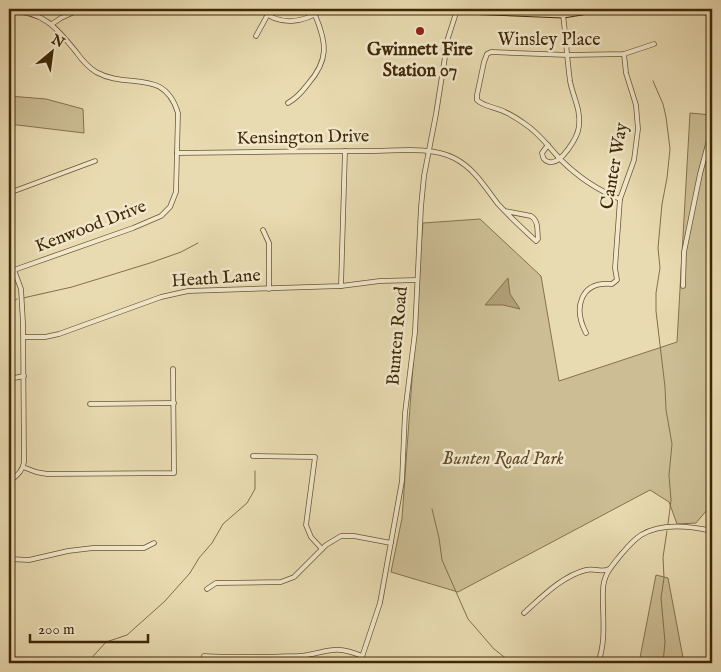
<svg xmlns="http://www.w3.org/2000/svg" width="721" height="672" font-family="'IM FELL English',serif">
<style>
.green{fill:#ccbd94;stroke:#86724e}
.water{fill:#b09e77;stroke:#836f4a}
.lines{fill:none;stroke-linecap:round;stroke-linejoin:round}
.stream{stroke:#836f4a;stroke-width:1}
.minor-casing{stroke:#6a5532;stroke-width:5.5}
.major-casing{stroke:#402807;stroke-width:7}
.minor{stroke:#f1e8cc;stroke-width:4}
.major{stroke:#e9dbb1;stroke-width:5}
.poi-dot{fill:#8f2418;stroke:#f1e8cc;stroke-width:2}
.labels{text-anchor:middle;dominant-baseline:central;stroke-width:5;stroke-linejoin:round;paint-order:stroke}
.street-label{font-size:18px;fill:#402807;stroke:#f1e8cc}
.poi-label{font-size:18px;font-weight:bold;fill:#402807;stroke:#f1e8cc}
.park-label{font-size:18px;font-style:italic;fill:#634d2a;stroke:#f1e8cc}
</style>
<rect width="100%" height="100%" fill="#e9dbb1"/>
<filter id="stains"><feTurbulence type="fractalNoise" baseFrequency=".004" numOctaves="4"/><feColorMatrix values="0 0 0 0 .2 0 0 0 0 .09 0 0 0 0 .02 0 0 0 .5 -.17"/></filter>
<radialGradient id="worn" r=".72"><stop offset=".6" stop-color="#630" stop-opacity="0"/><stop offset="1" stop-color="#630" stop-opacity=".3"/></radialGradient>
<g class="green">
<polygon points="9,96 46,99 83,109 84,133 9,124"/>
<polygon points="690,113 712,115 712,504 696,523 677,524 669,502 650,490 458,592 391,572 402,518 416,324 415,308 423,223 480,219 541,276 559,381 677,342"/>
<polygon points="656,575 668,578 684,663 639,663"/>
</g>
<polygon class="water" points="508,278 510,294 520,309 503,305 485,305"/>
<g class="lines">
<g class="stream">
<polyline points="653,81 663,104 666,117 670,149 667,178 662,204 658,248 660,268 656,293 656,311 665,387 666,410 672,444 669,475 671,500 668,524"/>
<polyline points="23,298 72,287 150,263 181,252 198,243"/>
<polyline points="9,303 17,299"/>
<polyline points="432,509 439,538 442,560 468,619 494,649 512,663"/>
<polyline points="87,663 106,642 127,635 165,601 190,573 199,558 212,543 223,524 247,503 255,489 255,471"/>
<polyline points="663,663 665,642 661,598 664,578 663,557 667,531"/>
</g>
<defs>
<g id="minor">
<path d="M260 9C280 27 303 23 324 9"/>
<path d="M9 11C44 11 57 28 77 53 82 60 88 67 96 72 128 90 164 67 178 113L176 192 170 207 161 216 133 228 14 270"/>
<polyline points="52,24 61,18 74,12 178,11"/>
<polyline points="256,36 267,16"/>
<path d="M288 103C297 98 302 92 308 84 329 60 327 43 315 15"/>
<path d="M548 145 542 153C543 158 544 161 549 162 561 165 578 137 579 126 581 109 573 97 570 81 567 59 566 37 563 15"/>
<path d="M177 153C242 152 307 151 371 151 396 151 432 146 454 158 474 168 485 187 498 204 510 217 523 229 536 241L538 239C537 231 539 221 531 216L505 211"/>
<polyline points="9,193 95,161"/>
<path d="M620 199C597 190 578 177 560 159 548 146 539 133 525 124 518 119 512 115 505 112 496 107 484 107 477 100V95L484 62 487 54 491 52 568 55 624 54 654 44"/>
<polyline points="263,230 269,243 269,289"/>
<path d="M9 263 14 270 21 289 23 323 24 462C23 471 16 477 9 481"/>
<polyline points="341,286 345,151"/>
<polyline points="683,286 684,252 700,174 712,129"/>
<path d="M586 333C573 308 580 281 612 284L617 280 615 268 620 199 634 160 638 129 636 105 626 73 624 54"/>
<polyline points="24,337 45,337 59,334 161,297 188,291 341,286 380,281 417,280"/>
<polyline points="9,379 24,376"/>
<polyline points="90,404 174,403"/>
<polyline points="253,456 315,457 306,525 311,537 322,549"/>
<polyline points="23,467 36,472 47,474 174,473 173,369"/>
<polyline points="9,559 29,560 68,551 93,548 144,548 154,543"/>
<polyline points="207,589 216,583 281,582 294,577 326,545 341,536 354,536 391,543"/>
<path d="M524 613C542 597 562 576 586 570 595 568 601 573 609 569"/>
<path d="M204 656C235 658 267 657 298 656 326 654 331 643 362 656"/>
<polyline points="360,663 380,603 402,481 405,413 415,332 421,207 424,176 436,114 448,38 457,10"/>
<path d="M598 663C607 639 602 615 603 591 603 576 610 568 619 557 626 549 632 541 641 535 661 523 690 526 712 531"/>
</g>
<g id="major">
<polyline points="455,9 464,11 563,15 600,9"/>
<polyline points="692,9 712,13"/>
</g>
</defs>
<use href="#minor" class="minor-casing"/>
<use href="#major" class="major-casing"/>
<use href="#minor" class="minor"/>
<use href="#major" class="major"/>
</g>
<circle class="poi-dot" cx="420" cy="31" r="5"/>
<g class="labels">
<g class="street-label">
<text x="549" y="40">Winsley Place</text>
<text transform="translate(303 138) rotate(-1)">Kensington Drive</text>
<text transform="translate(615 166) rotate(-80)">Canter Way</text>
<text transform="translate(91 227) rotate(-21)">Kenwood Drive</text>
<text transform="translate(216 279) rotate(-4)">Heath Lane</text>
<text transform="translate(398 336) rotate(-85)">Bunten Road</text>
</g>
<g class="poi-label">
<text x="420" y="50">Gwinnett Fire<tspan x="420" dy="21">Station 07</tspan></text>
</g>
<g class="park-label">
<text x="503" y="459">Bunten Road Park</text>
</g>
</g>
<rect width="721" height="672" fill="none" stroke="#e9dbb1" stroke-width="30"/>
<rect x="10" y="10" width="701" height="652" fill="none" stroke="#402807" stroke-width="2.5"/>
<rect x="15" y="15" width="691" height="642" fill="none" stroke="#402807"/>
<g transform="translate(52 52) rotate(29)" stroke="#f1e8cc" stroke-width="4" paint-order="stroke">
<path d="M0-4L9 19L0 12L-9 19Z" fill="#402807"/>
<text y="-8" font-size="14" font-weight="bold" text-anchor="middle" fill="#402807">N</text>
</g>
<path d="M30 634v8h118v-8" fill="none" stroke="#402807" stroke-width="2.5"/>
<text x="38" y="634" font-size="15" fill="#402807" stroke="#f1e8cc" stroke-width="4" paint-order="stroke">200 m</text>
<rect width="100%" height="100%" filter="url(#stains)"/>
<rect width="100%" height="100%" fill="url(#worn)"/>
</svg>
